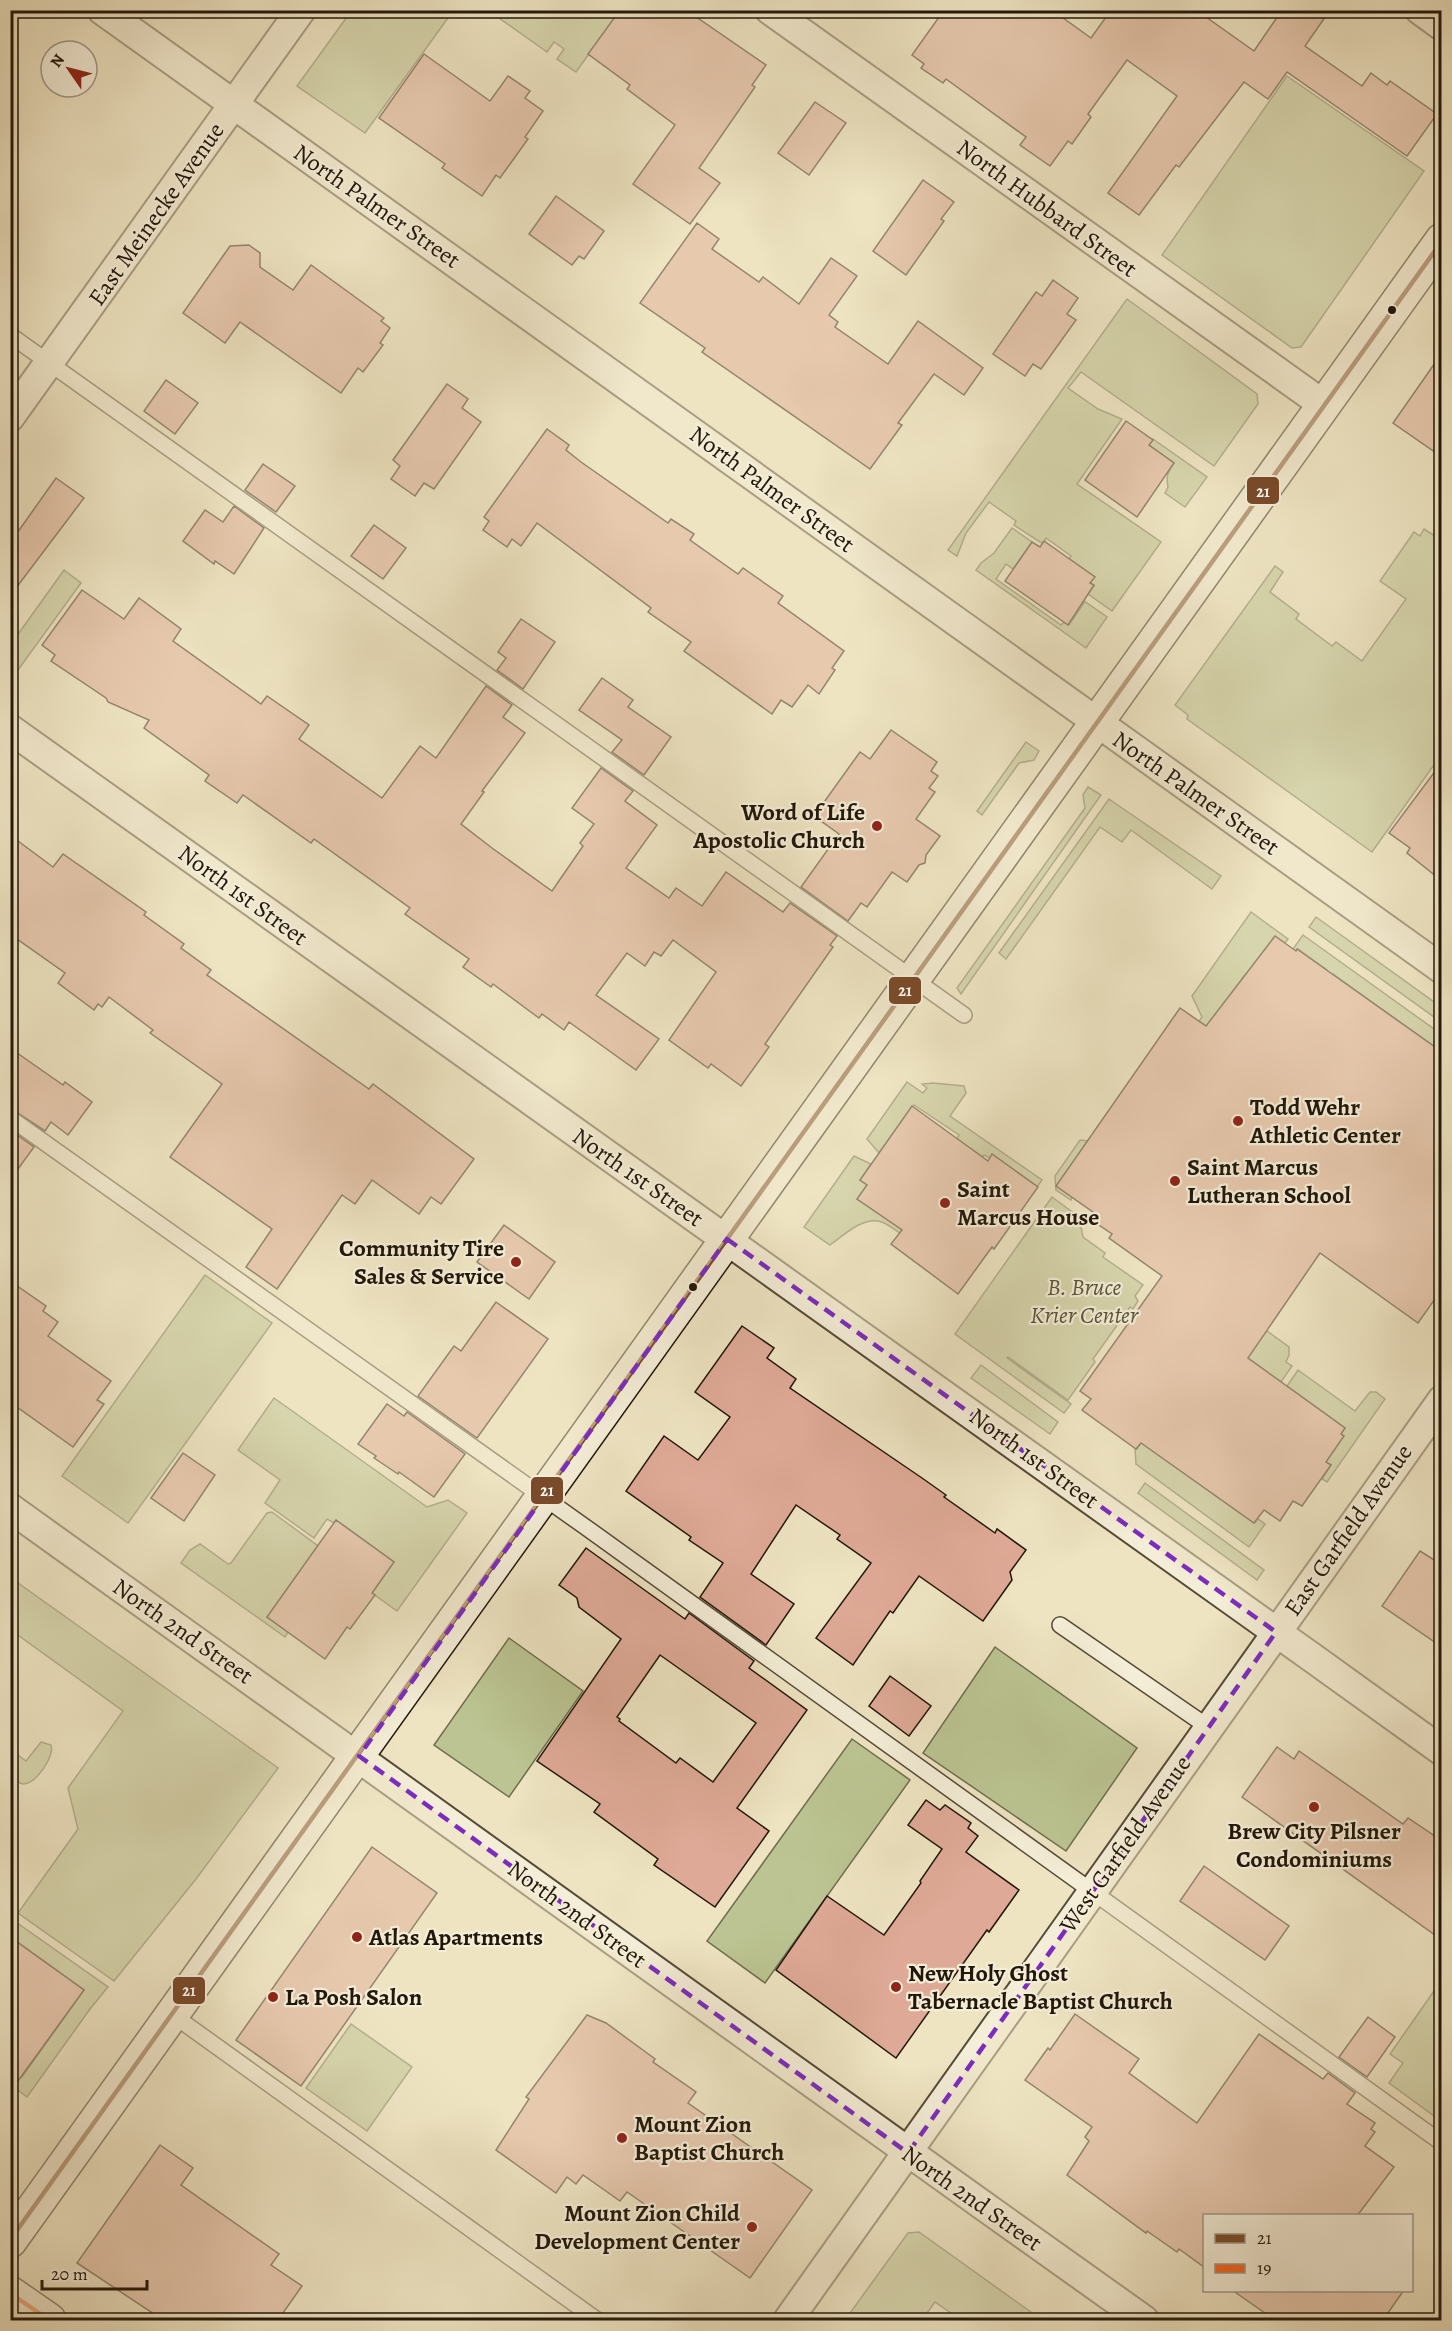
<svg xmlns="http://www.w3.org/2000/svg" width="1452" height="2331" font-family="Alegreya,serif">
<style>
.green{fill:#bbc492;stroke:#6e6e4e;stroke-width:1.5}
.building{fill:#dea996;stroke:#221709;stroke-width:1.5;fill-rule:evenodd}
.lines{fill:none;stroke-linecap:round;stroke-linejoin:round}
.service-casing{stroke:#554a37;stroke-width:18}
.minor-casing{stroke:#554a37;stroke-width:32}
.secondary-casing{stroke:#221709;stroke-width:36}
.service{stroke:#f4edd7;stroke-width:15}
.minor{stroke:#f4edd7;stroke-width:28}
.secondary{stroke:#f4edd7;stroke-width:33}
.bus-1-casing{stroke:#f4edd7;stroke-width:9}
.bus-2-casing{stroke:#f4edd7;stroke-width:9}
.bus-1{stroke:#7a4b2a;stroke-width:4.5}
.bus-2{stroke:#f26522;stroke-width:4.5}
.marked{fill:none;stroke:#7b2cbf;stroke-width:4.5;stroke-dasharray:12 8;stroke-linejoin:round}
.bus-dot{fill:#221709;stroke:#f4edd7;stroke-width:2}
.poi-dot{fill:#8f2418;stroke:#f4edd7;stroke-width:2}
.labels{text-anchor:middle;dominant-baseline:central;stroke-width:4.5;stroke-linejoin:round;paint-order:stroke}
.street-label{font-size:24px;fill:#221709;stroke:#f4edd7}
.poi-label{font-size:24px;font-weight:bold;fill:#221709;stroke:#f4edd7;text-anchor:start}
.park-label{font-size:24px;font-style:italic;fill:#585439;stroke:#f4edd7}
.line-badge{stroke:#f4edd7;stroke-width:2}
.badge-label{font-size:16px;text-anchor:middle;font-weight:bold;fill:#fff}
</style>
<rect width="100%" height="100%" fill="#eee4c2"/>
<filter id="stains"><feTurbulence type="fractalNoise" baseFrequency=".00333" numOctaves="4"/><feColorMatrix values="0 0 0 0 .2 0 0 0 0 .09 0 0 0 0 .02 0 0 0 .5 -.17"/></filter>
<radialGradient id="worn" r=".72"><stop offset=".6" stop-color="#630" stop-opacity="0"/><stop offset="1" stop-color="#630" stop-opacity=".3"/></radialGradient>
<g class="green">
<polygon points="352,10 453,11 365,133 297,86"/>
<polygon points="489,11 620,11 576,72 557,59 564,49 554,42 547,52"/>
<polygon points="1287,76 1424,171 1301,347 1292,348 1162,255"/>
<polygon points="1127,299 1257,394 1258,404 1214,466 1081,372 1068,388 1098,409 1122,419 1077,484 1161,542 1112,611 1088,594 1094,586 1090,583 1094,577 1069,559 1071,556 1046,538 1043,543 1040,542 1014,525 1016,521 989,502 966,533 957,556 948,550"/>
<path d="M1153 439 1207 477 1185 507 1165 493 1168 487C1166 477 1167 473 1174 463L1149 445Z"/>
<polygon points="1012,528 1032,542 1013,569 1006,564 996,579 1061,625 1064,622 1069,625 1084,603 1084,601 1107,617 1086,648 976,570 981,563 994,553"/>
<polygon points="1424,529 1441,540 1441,755 1372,852 1187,719 1188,715 1175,705 1275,566 1283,572 1270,592 1299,614 1296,619 1332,646 1336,642 1362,661 1406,599 1380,581 1414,532 1420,536"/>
<polygon points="64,570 81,583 18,670 11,665 11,644"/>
<polygon points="1026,742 1039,751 1034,760 1019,763 982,815 977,811"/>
<polygon points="1088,787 1101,795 961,994 957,988 1085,808 1083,795"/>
<polygon points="1109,799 1221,876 1212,889 1131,830 1122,842 1100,827 1006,959 999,953"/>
<polygon points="1251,912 1288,939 1285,943 1275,936 1246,977 1244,976 1209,1028 1199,1021 1202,1017 1192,996"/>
<polygon points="1316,917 1441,1007 1441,1022 1309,927"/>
<polygon points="1303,935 1441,1034 1441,1047 1438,1052 1436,1048 1333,974 1331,976 1326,972 1327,970 1298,949 1296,951 1293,949"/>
<polygon points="907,1082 923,1093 927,1088 922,1084 933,1083 964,1086 966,1093 950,1116 1042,1180 1037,1187 993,1155 990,1158 984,1155 983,1157 957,1139 959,1135 914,1105 879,1153 867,1139"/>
<polygon points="1080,1140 1088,1141 1071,1200 1056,1190 1055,1176"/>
<path d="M854 1156 871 1164 860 1180 867 1185 857 1199 903 1229 900 1233C893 1229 886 1222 878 1221 861 1218 843 1236 830 1245L804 1227Z"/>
<polygon points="1052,1197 1079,1217 1083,1237 1105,1253 1103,1257 1143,1285 1135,1296 1138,1301 1133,1309 1130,1307 1093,1359 1095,1362 1068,1400 1008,1357 1007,1358 1071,1404 1064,1413 955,1334"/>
<polygon points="205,1275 272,1323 128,1523 62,1476"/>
<polygon points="1267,1331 1289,1347 1289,1355 1286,1362 1292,1366 1281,1382 1245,1356"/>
<polygon points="981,1365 1058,1422 1050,1434 971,1378"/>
<polygon points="1298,1370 1355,1411 1370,1392 1376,1392 1385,1399 1327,1482 1322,1479 1331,1465 1323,1460 1344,1436 1341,1434 1345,1428 1287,1386"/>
<polygon points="274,1398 427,1507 448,1500 467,1513 397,1611 372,1593 394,1562 336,1520 334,1523 327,1519 314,1538 265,1503 280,1480 238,1450"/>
<polygon points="1145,1437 1157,1454 1254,1523 1258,1519 1265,1524 1249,1547 1136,1464 1135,1448 1137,1449"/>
<polygon points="1145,1483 1264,1570 1257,1580 1138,1493"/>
<polygon points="272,1512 318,1546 267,1617 288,1632 285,1637 181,1563 190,1550 200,1544 228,1564 231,1563 267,1513"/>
<polygon points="11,1578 278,1768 196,1879 114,1981 18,1913 78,1829 68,1788 123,1711 11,1630"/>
<polygon points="509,1638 583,1691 509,1797 434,1745"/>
<polygon points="995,1647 1137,1748 1066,1851 923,1753"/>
<polygon points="852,1739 910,1780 765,1983 707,1941"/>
<path d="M41 1742 51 1745C55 1756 36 1784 23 1784 18 1783 14 1779 11 1777V1750L26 1761Z"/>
<polygon points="13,1920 108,1987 90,2009 27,2097 11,2085 10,2070 22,2077 84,1990 11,1937 11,1924"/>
<polygon points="1441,1981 1441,2121 1389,2083 1403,2063 1390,2054"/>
<polygon points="351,2024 412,2067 367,2131 306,2088"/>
<polygon points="919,2232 1042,2320 961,2320 935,2302 922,2320 845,2320 908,2233"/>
</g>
<g class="building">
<polygon points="620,10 686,10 766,65 752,85 755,87 699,168 720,183 690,224 633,184 675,125 627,89 630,85 588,54"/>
<polygon points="944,10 1052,10 1091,38 1111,10 1196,10 1254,51 1282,10 1330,10 1305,46 1362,86 1371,73 1387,85 1390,81 1437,114 1407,156 1287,72 1268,99 1244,82 1179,167 1176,165 1139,215 1108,193 1177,96 1127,60 1088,114 1091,117 1072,144 1068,141 1050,166 1020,145 1026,137 946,79 943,83 921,68 924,64 912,55"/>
<polygon points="424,54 490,101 508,76 530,91 525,98 543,111 525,137 528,139 500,178 496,175 482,196 442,168 445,164 379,118"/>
<polygon points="815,102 846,123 809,175 778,153"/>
<polygon points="923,180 954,202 941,219 944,221 906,275 873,251"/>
<polygon points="556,196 604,231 584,259 579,256 572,265 529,234"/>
<polygon points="697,223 719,239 712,249 759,282 763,277 799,304 831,258 857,276 829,315 838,322 835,327 888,364 918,321 983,368 964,395 934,374 898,423 902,425 870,469 702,352 705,348 640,303"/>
<polygon points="249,245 260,253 260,267 293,290 311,265 384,318 381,321 390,328 380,343 383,345 363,372 358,368 341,393 240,322 225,343 183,313 230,246"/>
<polygon points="1053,280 1078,298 1067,314 1076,320 1041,369 1033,364 1025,376 993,354 1036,292 1042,296"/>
<polygon points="1442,353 1442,457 1393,423"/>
<polygon points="166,380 198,403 175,434 144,411"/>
<polygon points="447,384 468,399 462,408 481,422 434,489 424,483 415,496 391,479 400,466 393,460"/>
<polygon points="1126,421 1153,440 1149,445 1174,463 1137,517 1085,480"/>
<polygon points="547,429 569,445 566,450 581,462 668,523 671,519 694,534 690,540 738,574 743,568 783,596 778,603 844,651 832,668 835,670 819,694 808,685 792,707 781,700 772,714 684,651 691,642 648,612 651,608 537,523 521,546 512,539 507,547 483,530 489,521 484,517"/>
<polygon points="263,464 295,486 276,512 245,490"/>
<polygon points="56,478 84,498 10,596 10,543"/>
<polygon points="234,506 264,528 234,574 215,561 214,564 183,541 205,510 223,522"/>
<polygon points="374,525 406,548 383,579 351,556"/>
<polygon points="1044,541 1095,577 1090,583 1094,585 1068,625 1005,581 1032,542 1040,547"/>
<polygon points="82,590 124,619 139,598 181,629 173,641 261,704 267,696 309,725 299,739 382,798 420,746 436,758 486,686 512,705 503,717 525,733 482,791 484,792 461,824 492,848 552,891 583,846 580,843 594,824 572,808 601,768 633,791 625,801 657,825 626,868 669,898 676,888 702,906 726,872 783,912 790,903 837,936 830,945 833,947 765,1044 769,1047 741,1086 711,1064 708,1068 669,1040 716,972 673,940 661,956 654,952 645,966 627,953 596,995 659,1039 636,1070 569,1022 564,1030 542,1014 539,1018 493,984 491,987 463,967 469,959 405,914 410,908 314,839 311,843 243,795 237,803 205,781 209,775 144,728 149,720 108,702 106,698 51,661 55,655 42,645"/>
<polygon points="521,619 555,642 523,689 497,670 506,658 498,652"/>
<polygon points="602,678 633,700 628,707 671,737 644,775 612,752 622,740 579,710"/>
<polygon points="891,730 937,762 931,771 938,776 929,788 935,792 916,819 940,836 926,855 925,863 919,865 907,882 892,872 867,907 861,903 848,921 801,887 839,834 814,816 860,752 870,759"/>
<polygon points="1442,762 1442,881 1407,853 1410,848 1389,833"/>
<polygon points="10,835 53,867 63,854 146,912 144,915 184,944 181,948 211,970 207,975 369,1089 373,1084 474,1159 441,1204 431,1197 419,1214 372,1180 355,1204 342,1195 277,1289 246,1267 272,1229 170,1157 222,1084 150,1033 153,1030 109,997 102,1007 98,1004 94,1010 58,983 65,973 10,934"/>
<polygon points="1275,936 1296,951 1297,949 1442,1052 1442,1289 1418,1323 1320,1253 1248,1358 1345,1428 1341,1434 1344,1436 1326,1462 1331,1465 1302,1506 1293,1501 1280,1521 1264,1510 1254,1523 1141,1443 1136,1449 1082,1410 1091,1399 1080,1391 1162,1276 1109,1238 1112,1234 1096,1223 1100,1217 1056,1186 1180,1008 1206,1026"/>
<polygon points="10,1048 63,1085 65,1082 92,1102 68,1135 51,1122 45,1131 10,1108"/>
<polygon points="912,1106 988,1161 992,1154 1038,1187 994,1249 992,1247 958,1294 891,1244 902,1230 857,1199 867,1185 860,1180"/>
<polygon points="10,1130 34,1147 10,1180"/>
<polygon points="504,1225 555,1262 529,1299 477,1262"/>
<polygon points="10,1281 46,1306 43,1311 58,1322 48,1336 111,1381 97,1400 104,1404 73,1447 10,1402"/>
<polygon points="496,1302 548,1339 477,1438 418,1396 454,1346 461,1351"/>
<polygon points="742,1326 774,1348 767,1358 796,1379 790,1388 922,1478 946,1495 944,1497 995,1533 997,1529 1026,1550 1010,1572 1012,1580 983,1621 919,1576 893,1613 890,1611 853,1665 816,1638 871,1563 837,1539 840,1535 796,1505 751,1574 794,1604 766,1645 700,1597 723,1563 689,1540 691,1537 626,1491 664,1436 698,1460 730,1417 695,1392"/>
<polygon points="387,1404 404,1416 407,1412 465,1454 434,1497 399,1472 398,1474 374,1458 376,1456 358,1444"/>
<polygon points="183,1453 215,1475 184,1521 151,1498"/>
<polygon points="336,1520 394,1562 372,1593 375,1595 350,1629 347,1627 325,1659 267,1617"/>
<path d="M586 1548 685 1619 689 1613 754 1661 749 1668 807 1710 737 1808 769 1831 715 1907 654 1865 658 1859 594 1812 600 1804 537 1761 621 1639 579 1607 577 1598 559 1585ZM660 1655 756 1723 713 1782 680 1758 676 1763 619 1721 620 1719 617 1717Z"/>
<polygon points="1420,1551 1442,1565 1442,1647 1382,1606"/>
<polygon points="890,1676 931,1706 909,1736 869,1706"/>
<polygon points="1277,1747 1294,1759 1299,1751 1403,1824 1408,1818 1442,1841 1442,1940 1242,1797"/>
<polygon points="926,1800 940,1810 945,1805 971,1823 968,1828 978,1836 966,1852 1019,1890 989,1932 987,1930 896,2058 776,1970 827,1896 884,1935 921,1883 920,1881 942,1849 908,1825"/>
<polygon points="372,1847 437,1893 301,2086 236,2040"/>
<polygon points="1204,1866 1289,1926 1265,1960 1180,1901"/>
<polygon points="10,1937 84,1990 10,2092"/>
<polygon points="1075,2014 1139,2059 1129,2073 1197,2123 1259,2034 1323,2079 1328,2073 1355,2093 1347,2104 1375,2123 1371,2129 1375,2132 1365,2146 1394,2167 1357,2216 1204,2216 1204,2267 1179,2249 1177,2252 1147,2231 1146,2233 1067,2175 1089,2141 1085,2137 1092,2127 1025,2080 1048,2048 1050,2050"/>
<polygon points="587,2015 606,2023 647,2053 655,2059 653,2062 696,2092 688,2103 812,2190 750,2278 627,2192 620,2201 583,2175 576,2184 567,2177 556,2193 496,2150 529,2099 526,2097"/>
<polygon points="1368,2017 1395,2037 1367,2077 1339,2057"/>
<polygon points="160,2145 193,2168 181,2185 279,2254 271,2265 302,2286 278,2320 163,2320 77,2263"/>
<polygon points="1232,2290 1404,2290 1383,2320 1275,2320"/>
</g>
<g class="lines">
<defs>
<g id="service">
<polyline points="10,335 964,1015"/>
<polyline points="10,1118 584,1526 1442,2143"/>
<polyline points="1060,1625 1208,1727"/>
<polyline points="173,2015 597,2320"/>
</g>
<g id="minor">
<polyline points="102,10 1442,969"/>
<polyline points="770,10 1324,405"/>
<polyline points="1420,10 1442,26"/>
<polyline points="10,417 301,10"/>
<path d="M10 729C487 1069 966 1408 1442 1751"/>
<path d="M10 1508C389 1778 765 2051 1144 2320"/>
<polyline points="788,2320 1442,1400"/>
</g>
<g id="secondary">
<polyline points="10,2241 1442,240"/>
<polyline points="10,2293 49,2320"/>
</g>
</defs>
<use href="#service" class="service-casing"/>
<use href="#minor" class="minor-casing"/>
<use href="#secondary" class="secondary-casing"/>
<use href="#service" class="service"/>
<use href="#minor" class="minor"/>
<use href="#secondary" class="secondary"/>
<defs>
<polyline id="bus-1" points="10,2240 1442,241"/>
<polyline id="bus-2" points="10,2293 49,2320"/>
</defs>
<use href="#bus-1" class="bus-1-casing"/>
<use href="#bus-2" class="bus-2-casing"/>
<use href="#bus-1" class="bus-1"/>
<use href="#bus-2" class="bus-2"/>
</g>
<path d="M0 0H1452V2331H0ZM727 1239 1276 1632 908 2153 359 1756Z" fill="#eee4c2" fill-opacity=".55" fill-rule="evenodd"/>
<path class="marked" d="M727 1239 1276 1632 908 2153 359 1756Z"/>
<g class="bus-dot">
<circle cx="1392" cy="310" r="5"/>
<circle cx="693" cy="1287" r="5"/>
</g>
<g class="poi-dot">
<circle cx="877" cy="826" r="6"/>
<circle cx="1238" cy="1121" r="6"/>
<circle cx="1175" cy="1181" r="6"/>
<circle cx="945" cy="1203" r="6"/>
<circle cx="516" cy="1262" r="6"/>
<circle cx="1314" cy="1807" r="6"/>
<circle cx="357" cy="1937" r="6"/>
<circle cx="896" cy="1987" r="6"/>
<circle cx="273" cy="1997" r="6"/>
<circle cx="622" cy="2138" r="6"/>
<circle cx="752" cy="2227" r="6"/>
</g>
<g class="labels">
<g class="street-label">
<text transform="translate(377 206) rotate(35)">North Palmer Street</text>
<text transform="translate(1047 208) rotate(36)">North Hubbard Street</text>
<text transform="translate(156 214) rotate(-55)">East Meinecke Avenue</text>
<text transform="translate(772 489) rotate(36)">North Palmer Street</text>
<text transform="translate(1196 793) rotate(35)">North Palmer Street</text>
<text transform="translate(243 895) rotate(36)">North 1st Street</text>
<text transform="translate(638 1177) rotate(35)">North 1st Street</text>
<text transform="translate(1034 1458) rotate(36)">North 1st Street</text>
<text transform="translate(1348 1530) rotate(-55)">East Garfield Avenue</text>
<text transform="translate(183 1631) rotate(35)">North 2nd Street</text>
<text transform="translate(1125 1844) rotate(-55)">West Garfield Avenue</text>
<text transform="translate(577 1914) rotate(36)">North 2nd Street</text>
<text transform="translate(972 2198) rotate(35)">North 2nd Street</text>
</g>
<g class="poi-label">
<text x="865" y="812" text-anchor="end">Word of Life<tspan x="865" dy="28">Apostolic Church</tspan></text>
<text x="1250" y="1107">Todd Wehr<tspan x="1250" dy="28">Athletic Center</tspan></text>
<text x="1187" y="1167">Saint Marcus<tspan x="1187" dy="28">Lutheran School</tspan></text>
<text x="957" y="1189">Saint<tspan x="957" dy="28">Marcus House</tspan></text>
<text x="504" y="1248" text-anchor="end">Community Tire<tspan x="504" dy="28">Sales &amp; Service</tspan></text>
<text x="1314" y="1831" text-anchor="middle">Brew City Pilsner<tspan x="1314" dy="28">Condominiums</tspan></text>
<text x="369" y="1937">Atlas Apartments</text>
<text x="908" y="1973">New Holy Ghost<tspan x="908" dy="28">Tabernacle Baptist Church</tspan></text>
<text x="285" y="1997">La Posh Salon</text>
<text x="634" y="2124">Mount Zion<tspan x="634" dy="28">Baptist Church</tspan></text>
<text x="740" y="2213" text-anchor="end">Mount Zion Child<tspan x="740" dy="28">Development Center</tspan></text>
</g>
<g class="park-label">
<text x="1084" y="1287">B. Bruce<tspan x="1084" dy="28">Krier Center</tspan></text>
</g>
</g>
<g class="line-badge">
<rect x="1246" y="476" width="34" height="29" rx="6" fill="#7a4b2a"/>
<rect x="888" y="976" width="34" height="29" rx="6" fill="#7a4b2a"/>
<rect x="530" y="1476" width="34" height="29" rx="6" fill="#7a4b2a"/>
<rect x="172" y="1976" width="34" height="29" rx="6" fill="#7a4b2a"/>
</g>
<g class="badge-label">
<text x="1263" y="497">21</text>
<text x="905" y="996">21</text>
<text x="547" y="1496">21</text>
<text x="189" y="1996">21</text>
</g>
<rect width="1452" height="2331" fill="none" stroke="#eee4c2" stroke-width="36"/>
<rect x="12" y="12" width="1428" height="2307" fill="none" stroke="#221709" stroke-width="3"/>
<rect x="18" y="18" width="1416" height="2295" fill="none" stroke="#221709" stroke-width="1.5"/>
<rect x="1203" y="2214" width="210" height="78" fill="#f4edd7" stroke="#a09785" stroke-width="1.5"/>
<rect x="1215" y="2234" width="30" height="9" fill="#7a4b2a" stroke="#a09785" stroke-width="1.5"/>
<text x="1257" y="2244" font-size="18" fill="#221709">21</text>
<rect x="1215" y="2264" width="30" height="9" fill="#f26522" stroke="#a09785" stroke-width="1.5"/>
<text x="1257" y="2274" font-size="18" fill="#221709">19</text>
<g transform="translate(69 69) rotate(305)"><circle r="28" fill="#f4edd7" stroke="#a09785" stroke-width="1.5"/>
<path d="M0-4.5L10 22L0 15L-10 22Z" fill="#8f2418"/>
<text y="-9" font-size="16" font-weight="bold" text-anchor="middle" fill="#221709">N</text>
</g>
<path d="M42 2280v9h105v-9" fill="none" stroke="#221709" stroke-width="3"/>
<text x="51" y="2280" font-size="18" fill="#221709" stroke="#f4edd7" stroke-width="4.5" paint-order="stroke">20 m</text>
<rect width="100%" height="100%" filter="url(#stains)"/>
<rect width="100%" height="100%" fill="url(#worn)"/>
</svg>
